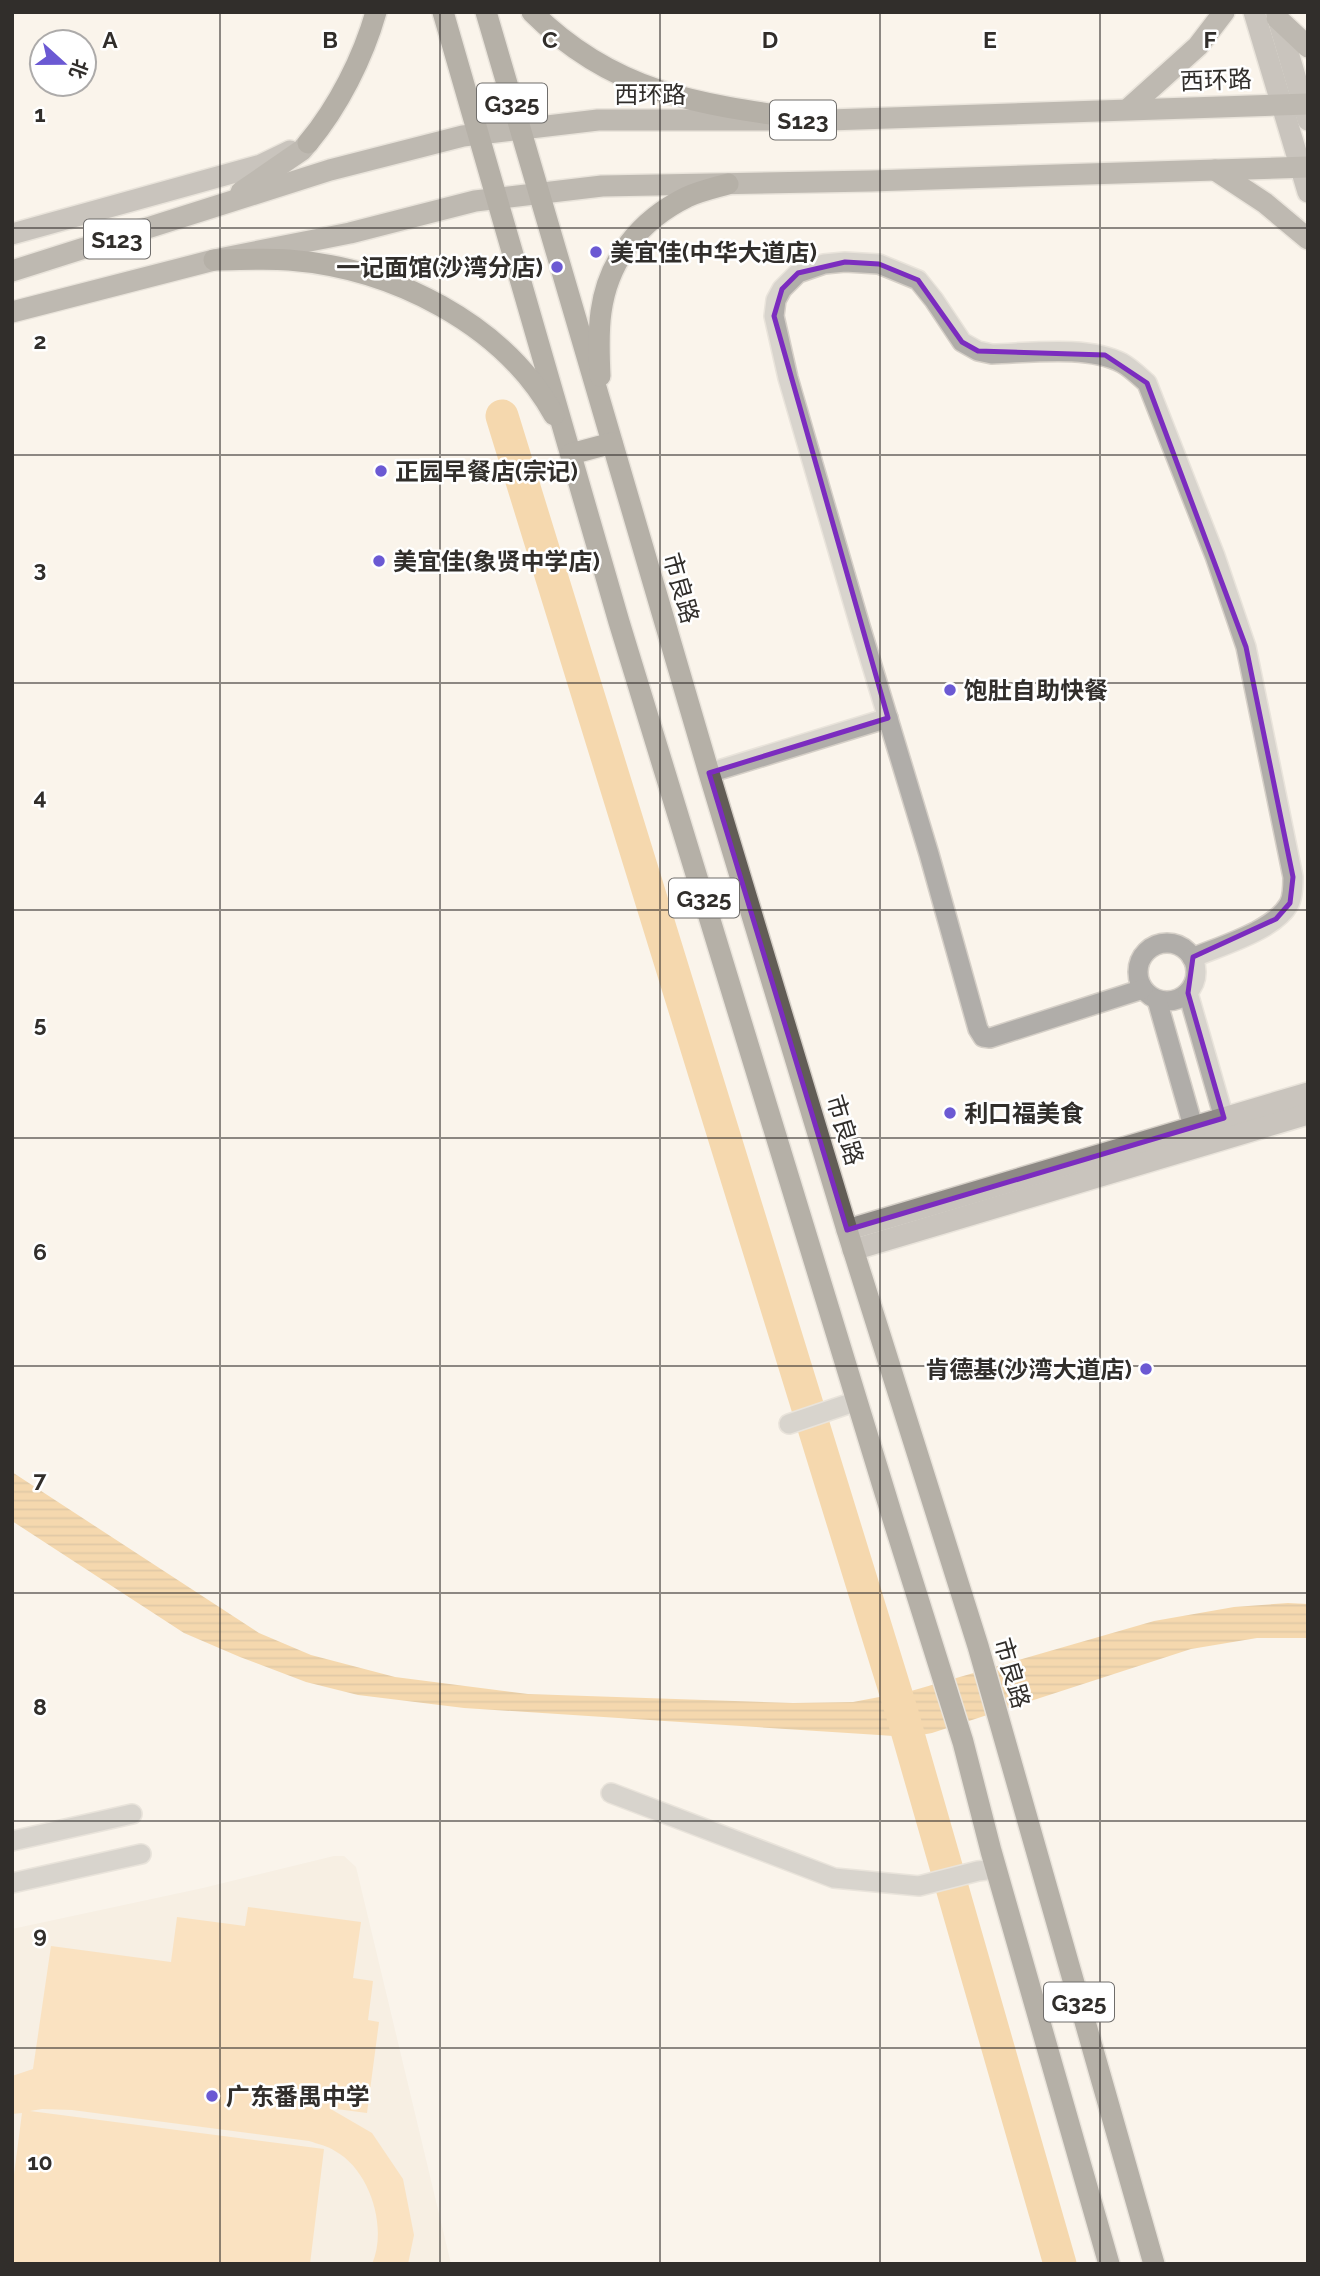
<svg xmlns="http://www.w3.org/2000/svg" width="1320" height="2276" font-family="Raleway,'Noto Sans SC',sans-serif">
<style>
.built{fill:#f3e8d9}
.green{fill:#facd8f}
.water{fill:url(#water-rules)}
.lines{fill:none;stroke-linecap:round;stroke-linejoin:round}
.river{stroke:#f0b764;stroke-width:33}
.street-casing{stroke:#d6d0c8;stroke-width:22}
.secondary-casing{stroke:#d6d0c8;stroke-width:24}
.primary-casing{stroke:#d6d0c8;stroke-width:24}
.highway-casing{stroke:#d6d0c8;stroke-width:24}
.street{stroke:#b0ada9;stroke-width:19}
.secondary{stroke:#8e8a85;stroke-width:21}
.primary{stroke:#77726b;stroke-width:21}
.highway{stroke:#625d56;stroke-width:21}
.marked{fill:none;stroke:#7b2cbf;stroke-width:5;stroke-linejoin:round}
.grid{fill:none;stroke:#312e2b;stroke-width:2;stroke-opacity:0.55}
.poi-dot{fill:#6b59d3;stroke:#fff;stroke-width:2.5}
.labels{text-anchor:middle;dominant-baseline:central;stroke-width:5;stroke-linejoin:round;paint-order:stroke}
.shield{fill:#fff;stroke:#6f6d6b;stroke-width:2}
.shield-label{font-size:23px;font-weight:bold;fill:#312e2b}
.street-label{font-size:24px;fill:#312e2b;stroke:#fff}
.poi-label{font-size:24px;font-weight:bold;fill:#312e2b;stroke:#fff;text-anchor:start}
.grid-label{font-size:23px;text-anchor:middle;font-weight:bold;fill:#312e2b;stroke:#fff;stroke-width:5;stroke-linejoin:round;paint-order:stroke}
</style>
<defs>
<pattern id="water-rules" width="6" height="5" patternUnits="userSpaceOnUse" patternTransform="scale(1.75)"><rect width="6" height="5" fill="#f0b764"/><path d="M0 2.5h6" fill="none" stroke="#c39553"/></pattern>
</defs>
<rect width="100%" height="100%" fill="#faf4eb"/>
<polygon class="built" points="334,1856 344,1856 356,1867 451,2264 12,2264 12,1929 203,1888"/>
<path class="green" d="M248 1907 361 1922 353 1978 373 1981 368 2020 379 2022 367 2113 329 2108 372 2133 403 2179 414 2235 408 2264H372C388 2228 370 2170 335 2151 328 2146 318 2144 309 2141L72 2110 42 2109 30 2111 324 2149 310 2264H12V2190L22 2113 12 2114V2076L33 2069 51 1946 171 1962 177 1917 245 1926Z"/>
<polygon class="water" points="12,1472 259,1633 311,1655 395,1677 528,1694 793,1703 853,1702 911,1691 1154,1621 1234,1607 1288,1603 1308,1604 1308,1638 1257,1638 1191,1649 932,1733 910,1737 464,1708 358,1695 306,1682 240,1657 184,1633 12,1521"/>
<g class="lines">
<polyline class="river" points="502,416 902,1713 1060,2264"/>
<defs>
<g id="street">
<polyline points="709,773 888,718"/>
<circle cx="1167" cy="972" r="29"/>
<path d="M1143 989 990 1038 983 1037 978 1029 929 854 860 626 788 378 774 316 776 300 782 289 798 273 824 264 845 262 879 264 918 280 934 300 962 342 978 351 992 354C1030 353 1088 345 1122 363 1131 368 1139 376 1147 383L1215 556 1246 647 1293 877C1293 885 1293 897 1289 904 1274 931 1220 946 1192 958"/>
<polyline points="1188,993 1224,1118"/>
<polyline points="1157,1000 1193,1126"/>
<polyline points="789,1424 857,1401"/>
<polyline points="611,1793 834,1878 919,1886 978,1871 996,1869"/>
<polyline points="12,1841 132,1814"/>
<polyline points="12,1883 141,1854"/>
</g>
<g id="secondary">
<polyline points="1254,12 1308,192"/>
<polyline points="1276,12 1308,120"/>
<polyline points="12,234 261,165 290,151"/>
<polyline points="847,1230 1308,1093"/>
<polyline points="853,1250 1308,1114"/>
</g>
<g id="primary">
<polyline points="1277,18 1308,47"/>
<polyline points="1128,109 1198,46 1224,12"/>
<polyline points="1215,170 1265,203 1308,239"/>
<polyline points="241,192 302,150 308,143"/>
<polyline points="12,271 330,170 463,136 598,120 829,120 1308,104"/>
<polyline points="12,312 214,260 350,233 475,201 602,186 871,181 1308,167"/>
</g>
<g id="highway">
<polyline points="443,12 619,622 893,1519 963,1742 991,1851 1109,2264"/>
<polyline points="486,12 709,773 847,1230 978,1646 1154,2264"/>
<path d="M532 12C615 95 703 105 813 120"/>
<path d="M308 143C338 107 363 58 376 12"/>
<path d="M214 260C239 260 265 258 289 260 392 268 503 323 554 415"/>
<path d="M600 376C599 355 598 333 601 312 608 260 640 220 687 197 700 191 714 188 728 184"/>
<polyline points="571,454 612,443"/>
</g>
</defs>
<use href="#street" class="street-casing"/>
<use href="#secondary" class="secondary-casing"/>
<use href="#primary" class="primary-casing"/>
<use href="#highway" class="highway-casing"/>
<use href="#street" class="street"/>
<use href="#secondary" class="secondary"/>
<use href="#primary" class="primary"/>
<use href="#highway" class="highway"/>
</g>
<path d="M0 0H1320V2276H0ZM845 262 879 264 918 280 962 342 978 351 1105 355 1147 383 1246 647 1293 877 1290 903 1276 919 1193 957 1188 993 1224 1118 847 1230 709 773 888 718 774 316 782 289 798 273Z" fill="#faf4eb" fill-opacity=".55" fill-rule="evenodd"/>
<path class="marked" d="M845 262 879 264 918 280 962 342 978 351 1105 355 1147 383 1246 647 1293 877 1290 903 1276 919 1193 957 1188 993 1224 1118 847 1230 709 773 888 718 774 316 782 289 798 273Z"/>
<path class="grid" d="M220 12V2264M440 12V2264M660 12V2264M880 12V2264M1100 12V2264M12 228H1308M12 455H1308M12 683H1308M12 910H1308M12 1138H1308M12 1366H1308M12 1593H1308M12 1821H1308M12 2048H1308"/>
<g class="poi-dot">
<circle cx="596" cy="252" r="7"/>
<circle cx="557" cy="267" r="7"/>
<circle cx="381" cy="471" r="7"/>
<circle cx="379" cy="561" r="7"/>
<circle cx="950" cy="690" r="7"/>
<circle cx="950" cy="1113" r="7"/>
<circle cx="1146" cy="1369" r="7"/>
<circle cx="212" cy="2096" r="7"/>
</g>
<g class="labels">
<g class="shield">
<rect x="477" y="83.5" width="70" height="39" rx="5"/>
<rect x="770" y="100.5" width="66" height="39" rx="5"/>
<rect x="84" y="219.5" width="66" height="39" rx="5"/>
<rect x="669" y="878.5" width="70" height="39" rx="5"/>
<rect x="1044" y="1982.5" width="70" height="39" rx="5"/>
</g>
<g class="shield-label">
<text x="512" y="103">G325</text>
<text x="803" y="120">S123</text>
<text x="117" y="239">S123</text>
<text x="704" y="898">G325</text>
<text x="1079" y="2002">G325</text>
</g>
<g class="street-label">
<text transform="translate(1216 80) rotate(-2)">西环路</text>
<text x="650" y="94">西环路</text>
<text transform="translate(681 588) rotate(74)">市良路</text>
<text transform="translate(845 1130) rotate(73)">市良路</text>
<text transform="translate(1012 1673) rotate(74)">市良路</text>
</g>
<g class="poi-label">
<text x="610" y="252">美宜佳(中华大道店)</text>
<text x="543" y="267" text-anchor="end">一记面馆(沙湾分店)</text>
<text x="395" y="471">正园早餐店(宗记)</text>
<text x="393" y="561">美宜佳(象贤中学店)</text>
<text x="964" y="690">饱肚自助快餐</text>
<text x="964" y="1113">利口福美食</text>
<text x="1132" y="1369" text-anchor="end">肯德基(沙湾大道店)</text>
<text x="226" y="2096">广东番禺中学</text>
</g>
</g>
<g class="grid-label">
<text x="110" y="48">A</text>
<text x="330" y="48">B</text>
<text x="550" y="48">C</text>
<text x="770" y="48">D</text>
<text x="990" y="48">E</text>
<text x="1210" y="48">F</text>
<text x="40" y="122">1</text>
<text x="40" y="349">2</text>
<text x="40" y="577">3</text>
<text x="40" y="805">4</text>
<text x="40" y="1032">5</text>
<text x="40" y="1260">6</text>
<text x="40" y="1487">7</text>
<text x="40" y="1715">8</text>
<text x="40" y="1943">9</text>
<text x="40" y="2170">10</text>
</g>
<rect width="1320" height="2276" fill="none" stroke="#312e2b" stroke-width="28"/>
<g transform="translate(63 63) rotate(111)"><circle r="33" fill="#ffffff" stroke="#adabaa" stroke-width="2"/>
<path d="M0-5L12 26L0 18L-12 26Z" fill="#6b59d3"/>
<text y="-10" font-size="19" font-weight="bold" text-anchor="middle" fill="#312e2b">北</text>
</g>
</svg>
